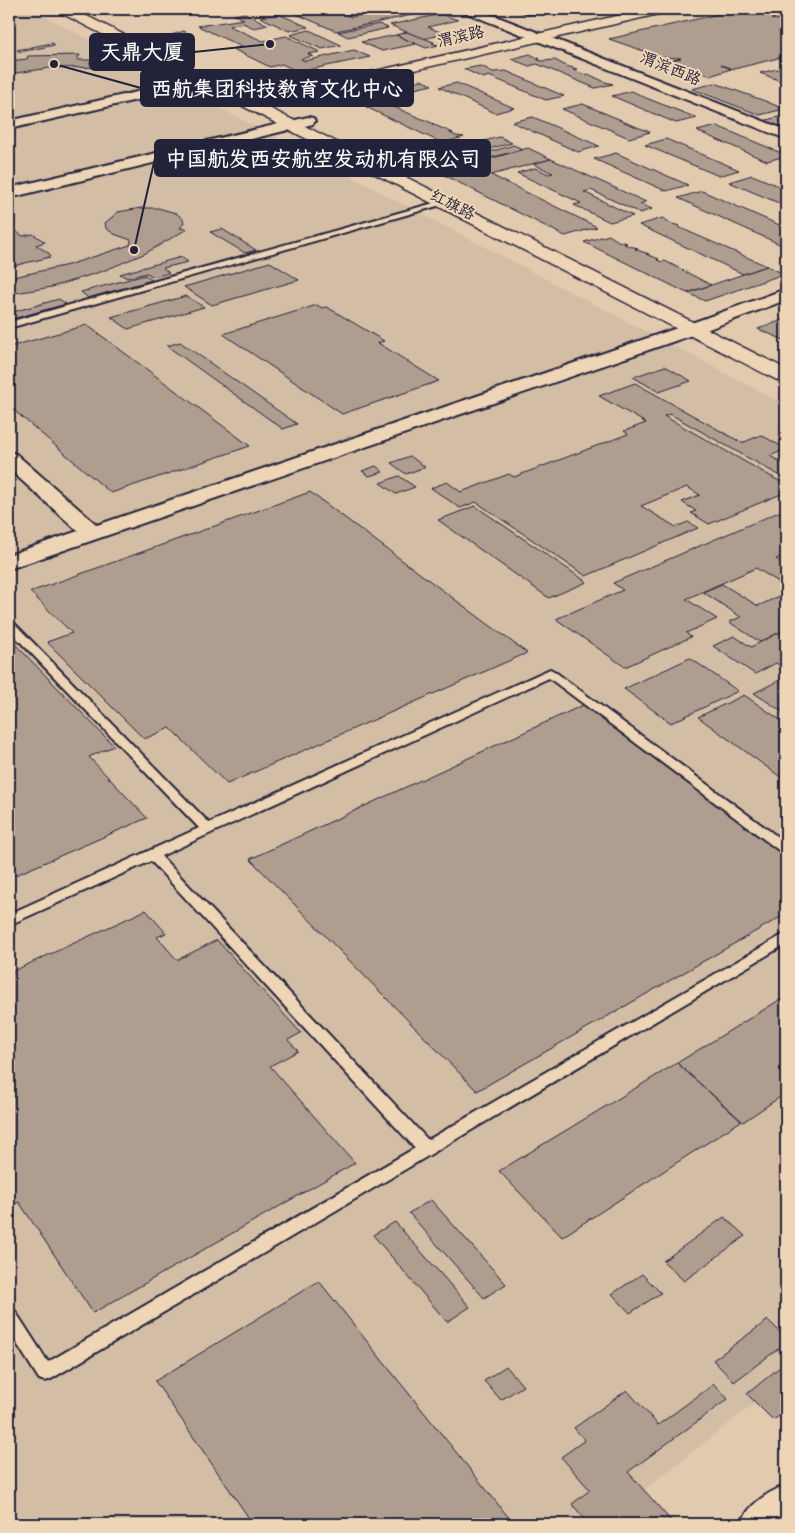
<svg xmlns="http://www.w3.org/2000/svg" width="795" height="1533" font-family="Dekko,'LXGW WenKai TC',sans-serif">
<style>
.built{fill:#d3bda5}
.building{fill:#af9e90;stroke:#22223b}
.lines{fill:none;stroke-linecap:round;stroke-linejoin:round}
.lane-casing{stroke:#22223b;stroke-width:4}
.street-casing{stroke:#22223b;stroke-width:4}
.secondary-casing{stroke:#22223b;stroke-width:3}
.lane{fill:#eed5b6;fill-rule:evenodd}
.street{fill:#eed5b6;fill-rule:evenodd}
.secondary{fill:#eed5b6;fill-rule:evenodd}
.labels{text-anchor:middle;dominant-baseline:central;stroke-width:4;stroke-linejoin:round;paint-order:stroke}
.far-street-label{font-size:16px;fill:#22223b;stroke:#eed5b6}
.leader{fill:none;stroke:#22223b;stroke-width:2}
.callout-dot{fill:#22223b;stroke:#eed5b6;stroke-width:2}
.callout{fill:#22223b;stroke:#22223b;stroke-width:2}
.callout-label{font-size:21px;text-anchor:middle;font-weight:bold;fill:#fff}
</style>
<rect width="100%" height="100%" fill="#e2caae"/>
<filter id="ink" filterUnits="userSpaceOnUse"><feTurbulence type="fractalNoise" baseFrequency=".02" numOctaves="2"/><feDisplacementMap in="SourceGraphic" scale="10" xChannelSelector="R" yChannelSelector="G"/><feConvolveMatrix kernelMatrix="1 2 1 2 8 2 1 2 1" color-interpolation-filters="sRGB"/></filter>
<g filter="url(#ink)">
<polygon class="built" points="9,9 31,9 786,405 786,1378 601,1524 9,1524"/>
<g class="building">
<polygon points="298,9 330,9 351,17 387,10 385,9 436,10 336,31 289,11"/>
<polygon points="513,9 555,9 529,15"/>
<polygon points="741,9 762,9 783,16 771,19 775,20 786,18 786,56 734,69 721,65 731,69 710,76 673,60 681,58 661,57 609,39"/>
<polygon points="245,13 268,25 254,28 243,23 229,26 263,41 286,36 320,52 308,54 313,56 301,59 305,61 354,50 370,57 298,72 282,64 270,67 233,49 242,47 198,26 244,19 234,15"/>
<polygon points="279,14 308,27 289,31 260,17"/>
<polygon points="441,14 458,20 428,27 445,34 423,39 390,25"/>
<polygon points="379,24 388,28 348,37 338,32"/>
<polygon points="309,30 341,45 322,49 290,35"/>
<polygon points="184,31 189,34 168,38 165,37"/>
<polygon points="407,32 434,42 432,43 438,45 426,48 396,35"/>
<polygon points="396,35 416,44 382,51 361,42"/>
<polygon points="52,43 55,45 20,52 17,50"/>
<polygon points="530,54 540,59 537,59 541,61 555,60 566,66 577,69 573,70 585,75 588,74 605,82 613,84 595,88 537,64 529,66 511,59"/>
<polygon points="80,55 77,60 93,60 89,63 111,65 108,67 50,68 9,74 9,61 27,59 28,56"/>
<polygon points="481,66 493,72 506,71 564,96 546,100 489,76 483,78 464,69"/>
<polygon points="777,69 786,70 786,83 760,73"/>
<polygon points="421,80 432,85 384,96 393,100 384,102 397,106 394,107 434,124 432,124 453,133 450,133 456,136 464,137 442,143 366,107 369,106 350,97"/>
<polygon points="457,83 514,108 495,113 439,87"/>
<polygon points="715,83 765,101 784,109 760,115 692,89"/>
<polygon points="632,91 646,98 697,118 676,123 612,96"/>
<polygon points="583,104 621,120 619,120 650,132 629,138 562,109"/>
<polygon points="782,116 786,118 786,130 763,121"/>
<polygon points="533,117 599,146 578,152 512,122"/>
<polygon points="717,126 786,155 786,156 767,161 697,131"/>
<polygon points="500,137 512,143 476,152 464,146"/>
<polygon points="666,139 739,170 719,176 645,145"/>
<polygon points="514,145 522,149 487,159 479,155"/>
<polygon points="528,148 551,159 491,175 597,227 565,236 440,173"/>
<polygon points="616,153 688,185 666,191 594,159"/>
<polygon points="551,159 646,202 640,204 652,209 640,213 591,190 584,192 633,216 610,222 574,205 581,203 517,173 535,168 549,174 553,173 533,164"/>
<polygon points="752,175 786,189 786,206 729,182"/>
<polygon points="702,191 786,228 786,247 678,198"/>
<polygon points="141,208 158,208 176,213 183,219 184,223 180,228 187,229 146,253 103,271 52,287 9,294 9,278 68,265 130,245 131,240 114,234 106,228 105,223 118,212"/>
<polygon points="663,218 672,224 680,226 678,227 767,266 743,274 639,225"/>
<polygon points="9,227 23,236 33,234 45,242 36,245 50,254 50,257 9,267"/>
<polygon points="222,229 256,250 245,253 210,232"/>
<polygon points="609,235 618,241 627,243 624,244 629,246 638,248 635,249 640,251 649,254 646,254 659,259 657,260 662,262 665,261 711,285 687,293 584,242"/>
<polygon points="181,257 188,262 163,268 169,273 154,277 147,273 127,278 120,274"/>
<polygon points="270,262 299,280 212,305 184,287"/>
<polygon points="767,266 784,274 705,301 688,293"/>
<polygon points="145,275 152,280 88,298 81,292"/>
<polygon points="186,296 204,307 128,329 111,317"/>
<polygon points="59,299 66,304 9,320 9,313"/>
<polygon points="317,305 322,308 327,307 384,341 378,343 439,381 342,414 223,334"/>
<polygon points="785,319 786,320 786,341 758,329"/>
<polygon points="87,325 250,446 111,493 9,406 9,347"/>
<polygon points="180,342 297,424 283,429 167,346"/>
<polygon points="665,366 691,381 659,392 633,377"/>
<polygon points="635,383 742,443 761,435 786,449 770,456 786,465 786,477 784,478 670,414 664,416 786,485 786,492 709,524 691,513 696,511 682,502 700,495 687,487 641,506 676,527 688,522 698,528 586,576 476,502 460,508 431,488 447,482 461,492 509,474 514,477 628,434 624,431 646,423 599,396"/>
<polygon points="410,456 425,467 406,474 391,463"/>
<polygon points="376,466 383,472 369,476 362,471"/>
<polygon points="399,476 415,487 396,494 380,483"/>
<polygon points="310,492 527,653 227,784 170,728 144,739 47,642 72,633 30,592"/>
<polygon points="475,506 587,582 549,598 438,520"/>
<polygon points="786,509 786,555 776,559 786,565 786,582 782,584 756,568 686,599 717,619 686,633 691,637 625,667 556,619 623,590 613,583"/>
<polygon points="722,584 758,606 786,593 786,629 760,642 729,622 741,617 703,592"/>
<polygon points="786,629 786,669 776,663 755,674 713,646 734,636 751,647"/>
<polygon points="16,645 114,746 89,757 147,818 9,878 9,647"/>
<polygon points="690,658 738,691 671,723 624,689"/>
<polygon points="786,677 786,714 754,693"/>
<polygon points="744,695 786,724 786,781 698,717"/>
<polygon points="594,700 786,843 786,914 477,1091 250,859"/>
<polygon points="146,910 166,933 157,937 177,960 217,940 301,1033 288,1040 298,1051 270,1066 355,1163 93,1313 19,1202 9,1207 9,973"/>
<polygon points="786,996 786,1093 743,1122 677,1063"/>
<polygon points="677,1063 741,1121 562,1237 499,1171"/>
<polygon points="431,1200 506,1284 484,1298 409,1213"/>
<polygon points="724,1217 745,1236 684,1281 663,1261"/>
<polygon points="395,1222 470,1307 447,1322 373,1235"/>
<polygon points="642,1274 661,1293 630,1313 612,1294"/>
<polygon points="319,1281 373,1349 514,1524 253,1524 155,1381"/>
<polygon points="768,1320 786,1338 786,1343 734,1382 713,1360"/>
<polygon points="786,1362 786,1412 773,1420 747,1394"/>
<polygon points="506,1366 523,1386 501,1400 484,1381"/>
<polygon points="714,1384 728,1399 628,1472 674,1524 589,1524 572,1504 590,1490 561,1457 585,1440 574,1428 627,1390 658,1425"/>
</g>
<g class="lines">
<defs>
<g id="lane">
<polygon points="441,201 448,203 9,328 9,322"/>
<polygon points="9,621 13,622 209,823 550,669 554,671 786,843 786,853 781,852 549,678 161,856 428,1140 786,933 786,944 51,1379 45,1381 39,1379 9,1331 9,1309 15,1311 48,1362 415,1148 151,861 9,925 9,914 199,828 9,630"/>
</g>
<g id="street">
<polygon points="462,9 478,9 786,130 786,139 464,12"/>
<polygon points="220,73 227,77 225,80 9,129 9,121"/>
<polygon points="308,117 313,118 315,121 313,124 9,198 9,188"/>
<polygon points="786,289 786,300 698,333 9,569 9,555 78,531 9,469 9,452 16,454 97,525 686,325"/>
<path d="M786 1485V1524H741C748 1504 767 1493 786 1485Z"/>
</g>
<g id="secondary">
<polygon points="58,9 73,9 786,369 786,383 779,381 59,12"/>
<polygon points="647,9 669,9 663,13 266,104 261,103 259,100 261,97 266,96"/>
</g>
</defs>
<use href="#lane" class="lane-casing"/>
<use href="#street" class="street-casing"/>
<use href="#secondary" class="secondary-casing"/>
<use href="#lane" class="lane"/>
<use href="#street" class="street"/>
<use href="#secondary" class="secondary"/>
</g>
</g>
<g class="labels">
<g class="far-street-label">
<text transform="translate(461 38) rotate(-13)">渭滨路</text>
<text transform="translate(670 70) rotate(22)">渭滨西路</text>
<text transform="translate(452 206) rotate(27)">红旗路</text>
</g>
</g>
<path class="leader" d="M270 44L194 52M54 64L141 88M134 250L155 158"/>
<g class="callout-dot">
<circle cx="270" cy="44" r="5"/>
<circle cx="54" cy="64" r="5"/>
<circle cx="134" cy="250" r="5"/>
</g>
<g class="callout">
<rect x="90" y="34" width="104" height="36" rx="5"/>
<rect x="141" y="70" width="272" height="36" rx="5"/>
<rect x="155" y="140" width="335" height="36" rx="5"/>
</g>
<g class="callout-label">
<text x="142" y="59">天鼎大厦</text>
<text x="277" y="96">西航集团科技教育文化中心</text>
<text x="323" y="166">中国航发西安航空发动机有限公司</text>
</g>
<rect width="795" height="1533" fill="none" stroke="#eed5b6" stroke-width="30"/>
<rect x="15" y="15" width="765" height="1503" fill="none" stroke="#22223b" stroke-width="2" filter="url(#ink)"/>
</svg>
